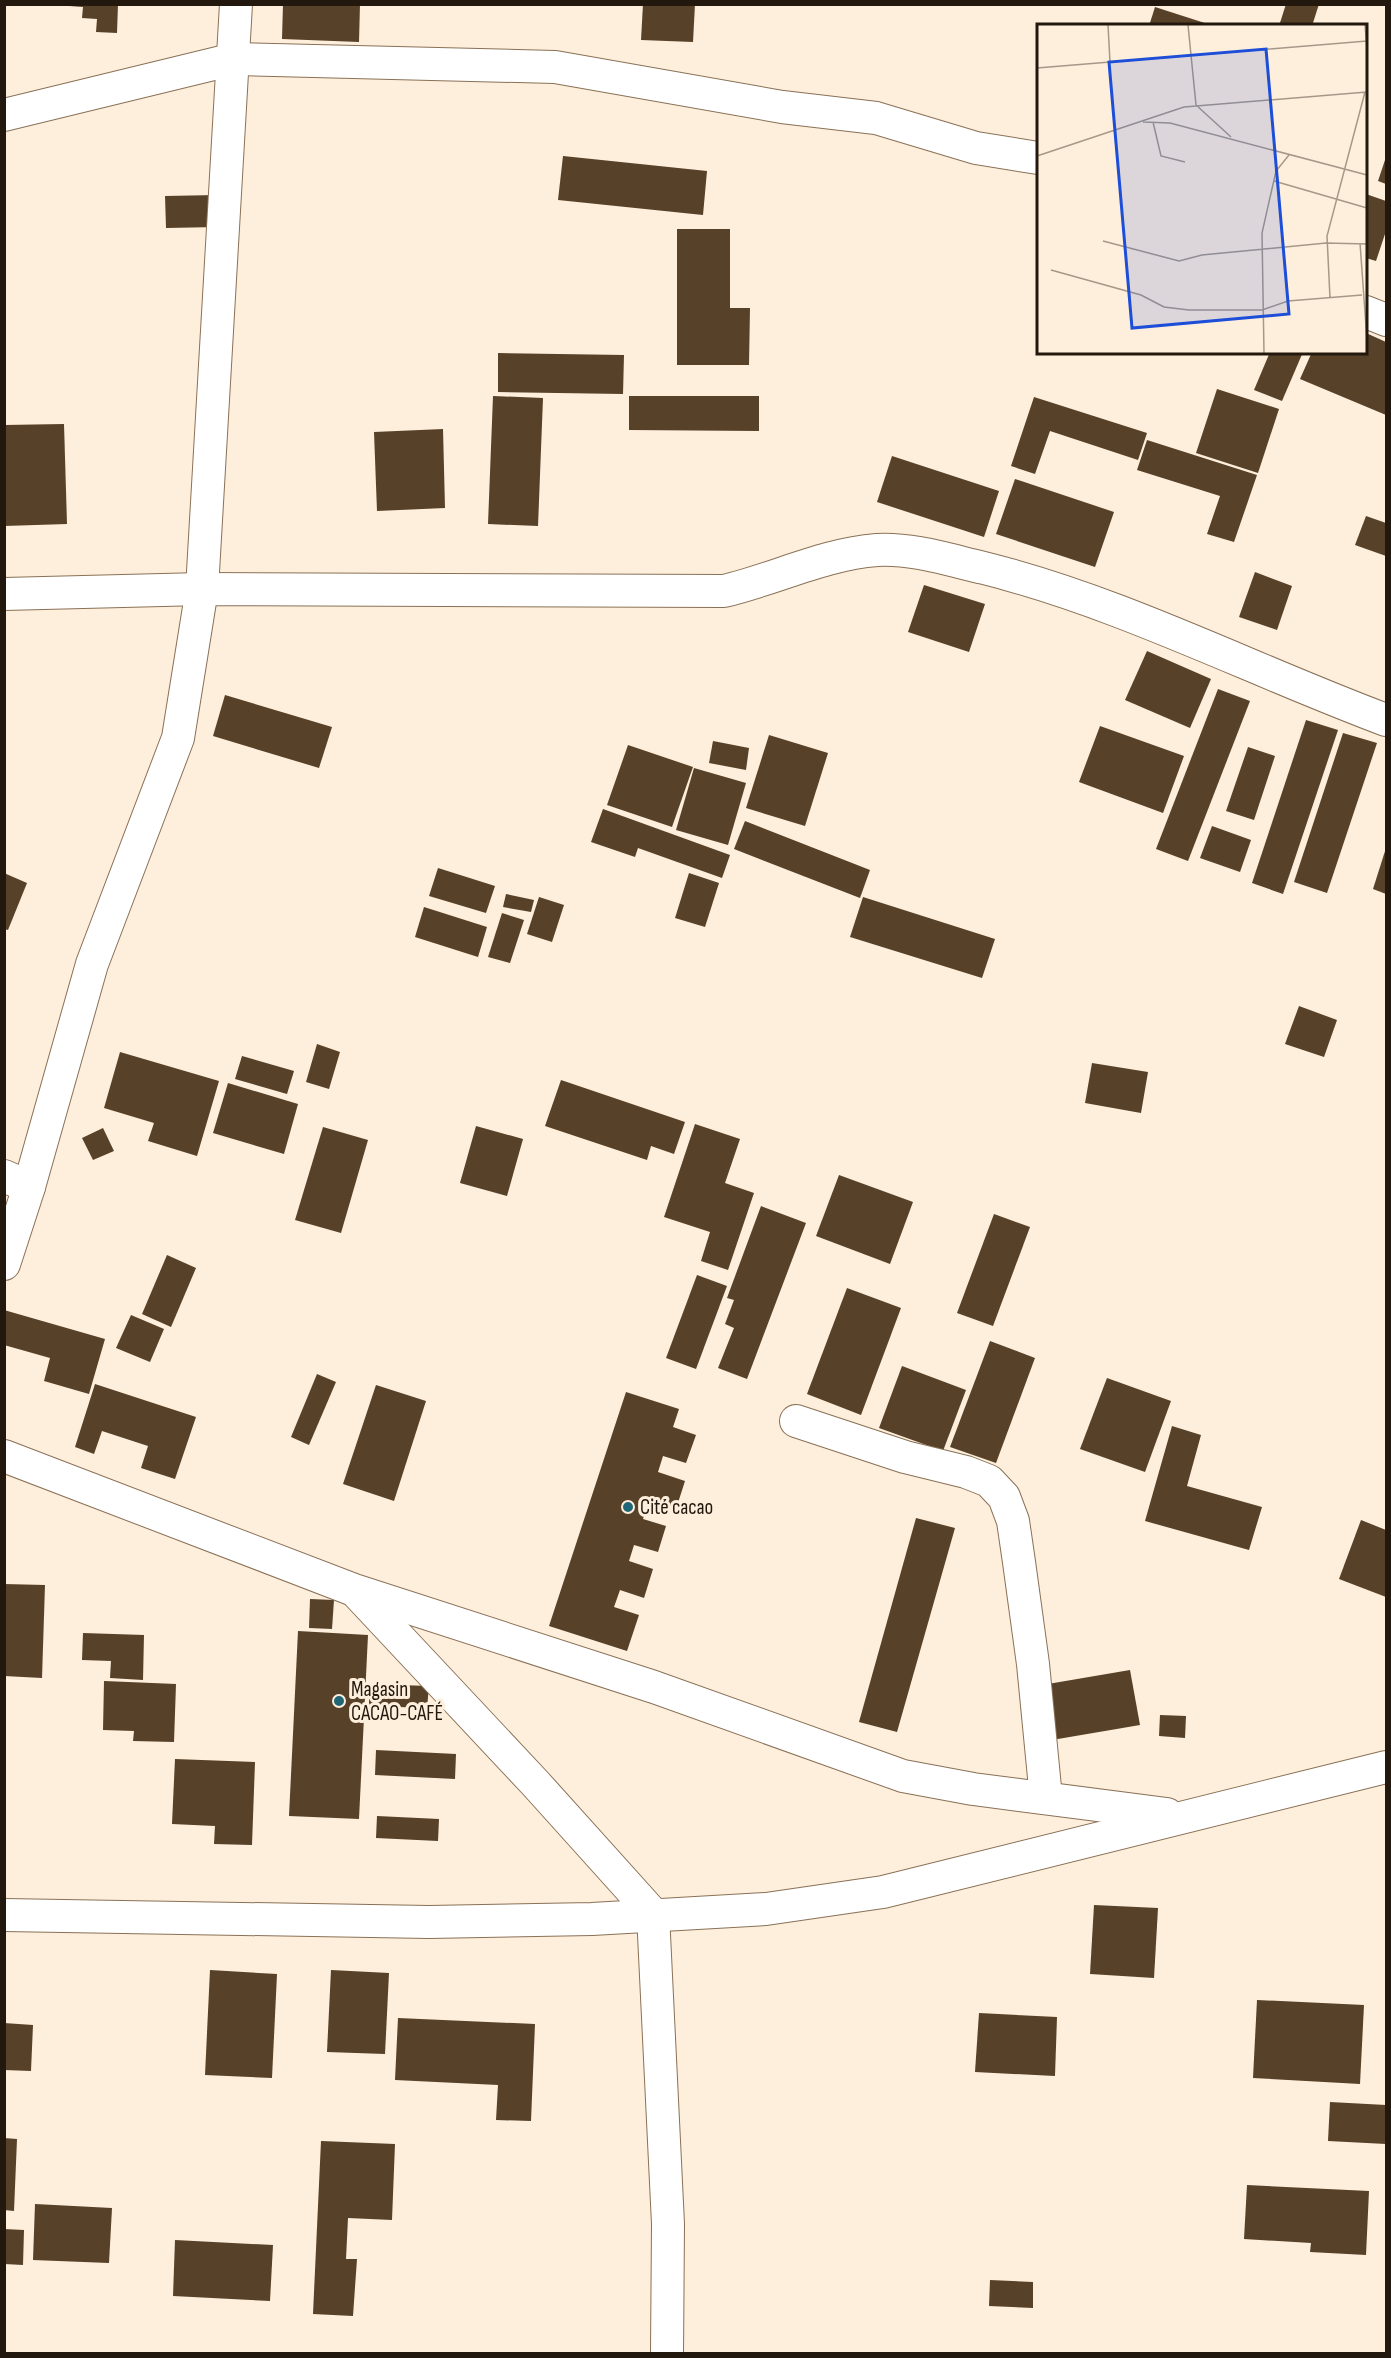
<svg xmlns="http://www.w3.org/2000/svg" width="1391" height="2358" font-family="'Sofia Sans Condensed',sans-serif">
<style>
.building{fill:#574128}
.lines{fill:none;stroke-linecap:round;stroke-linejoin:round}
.street-casing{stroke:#897156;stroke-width:34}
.street{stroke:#fff;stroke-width:32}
.poi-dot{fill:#216677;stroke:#feeedc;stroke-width:2}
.labels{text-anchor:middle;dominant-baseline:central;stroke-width:6;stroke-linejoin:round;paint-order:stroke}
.poi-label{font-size:21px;fill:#22180d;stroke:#feeedc;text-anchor:start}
.inset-road{fill:none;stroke:#a69889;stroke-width:1.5}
.view{fill:#1d4ed8;fill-opacity:0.15;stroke:#1d4ed8;stroke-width:3}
.inset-edge{fill:none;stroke:#22180d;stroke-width:3}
</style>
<rect width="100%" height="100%" fill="#feeedc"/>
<g class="building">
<polygon points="69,4 118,4 117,33 96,32 97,19 82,18 83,7 69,6"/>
<polygon points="283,4 360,4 359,42 282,39"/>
<polygon points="643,4 695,4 693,42 641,40"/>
<polygon points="1286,4 1319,4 1312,26 1279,26"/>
<polygon points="1155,7 1211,25 1211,26 1149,26"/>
<polygon points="563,156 707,171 703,215 558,200"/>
<polygon points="1385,160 1386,160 1386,184 1378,181"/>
<polygon points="1366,194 1386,201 1386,231 1376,261 1366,258"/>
<polygon points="217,195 218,227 166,228 165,196"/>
<polygon points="677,229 730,229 730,308 750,308 749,365 677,365"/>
<polygon points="1366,333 1386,342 1386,415 1300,379 1312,352 1366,352"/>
<polygon points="1270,352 1303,352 1282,401 1254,390"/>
<polygon points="498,353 624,355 623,394 498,392"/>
<polygon points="1217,389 1279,409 1258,473 1196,453"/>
<polygon points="493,396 543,398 538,526 488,524"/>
<polygon points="629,396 759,396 759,431 629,430"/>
<polygon points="1034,397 1147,433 1138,460 1050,431 1035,474 1011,466"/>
<polygon points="64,424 67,524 4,526 4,425"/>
<polygon points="443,429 445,508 377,511 374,432"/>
<polygon points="1147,440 1257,475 1234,542 1207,534 1220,496 1137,470"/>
<polygon points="892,456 999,491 984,537 877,502"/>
<polygon points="1015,479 1114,512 1095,567 996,534"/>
<polygon points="1366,516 1386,523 1386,556 1355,545"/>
<polygon points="1255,572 1292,586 1277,630 1239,617"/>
<polygon points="924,585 985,604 969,652 908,632"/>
<polygon points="1147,651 1211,679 1190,728 1125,700"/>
<polygon points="1218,689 1250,701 1188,861 1156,849"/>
<polygon points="225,695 332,727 319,768 213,736"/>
<polygon points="1306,720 1338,730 1283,894 1252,883"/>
<polygon points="1100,726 1184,756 1163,813 1079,782"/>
<polygon points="1343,733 1377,743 1327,893 1294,882"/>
<polygon points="769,735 828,753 805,826 746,808"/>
<polygon points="713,741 749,748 746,770 709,763"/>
<polygon points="628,745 693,767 672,827 607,805"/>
<polygon points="1248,747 1275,756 1254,820 1226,811"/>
<polygon points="694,768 746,783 728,845 676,830"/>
<polygon points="603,809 730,855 722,878 638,848 635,857 591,842"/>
<polygon points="745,821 870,870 860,898 734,849"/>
<polygon points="1212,826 1251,840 1240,872 1200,858"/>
<polygon points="1386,848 1386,894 1373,889"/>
<polygon points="438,868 495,886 486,913 429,896"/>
<polygon points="4,873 27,883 8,930 4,929"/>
<polygon points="689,873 719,883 705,927 675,918"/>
<polygon points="506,894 534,900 531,912 503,907"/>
<polygon points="539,897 564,905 552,942 527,934"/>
<polygon points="863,897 995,939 982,978 850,937"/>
<polygon points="424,907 487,927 478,957 415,937"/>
<polygon points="502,913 524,920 510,963 488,957"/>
<polygon points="1299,1006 1337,1020 1324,1057 1285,1044"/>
<polygon points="317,1044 340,1052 329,1089 306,1082"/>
<polygon points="120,1052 219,1081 197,1156 148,1141 154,1123 104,1108"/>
<polygon points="242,1056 294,1071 287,1094 235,1079"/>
<polygon points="1092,1063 1148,1072 1141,1113 1085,1103"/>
<polygon points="561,1080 685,1122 674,1154 651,1146 647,1160 545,1126"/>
<polygon points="228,1083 298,1104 284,1154 213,1133"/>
<polygon points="695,1124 740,1139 725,1183 754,1193 728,1270 701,1261 710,1232 664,1217"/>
<polygon points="476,1126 523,1139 507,1196 460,1183"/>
<polygon points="323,1127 368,1140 341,1233 295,1220"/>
<polygon points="103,1128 114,1151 93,1160 82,1138"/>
<polygon points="839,1175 913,1202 890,1264 816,1236"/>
<polygon points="761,1206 806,1223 747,1379 718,1368 734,1328 725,1324 734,1300 727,1298"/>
<polygon points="994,1214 1030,1227 993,1326 957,1313"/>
<polygon points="167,1255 196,1268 171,1327 142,1314"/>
<polygon points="697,1275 727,1286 696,1369 666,1358"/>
<polygon points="847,1288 901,1308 861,1415 807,1394"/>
<polygon points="4,1310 105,1339 89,1394 44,1381 50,1358 4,1345"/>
<polygon points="131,1315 164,1329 150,1362 116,1348"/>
<polygon points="990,1341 1035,1358 996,1463 950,1447"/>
<polygon points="902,1366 966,1390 943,1451 879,1428"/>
<polygon points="317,1374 336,1382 309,1445 291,1437"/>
<polygon points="1107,1378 1171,1401 1145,1472 1080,1449"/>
<polygon points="95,1384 196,1417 175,1479 141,1468 148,1446 102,1431 94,1454 75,1447"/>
<polygon points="376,1385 426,1401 394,1501 343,1484"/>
<polygon points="626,1392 679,1409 673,1427 696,1435 686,1463 663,1456 658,1472 685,1481 676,1509 649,1500 643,1519 666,1526 658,1552 634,1545 629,1561 653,1569 644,1598 620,1590 614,1607 639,1615 627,1651 549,1626"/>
<polygon points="1172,1426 1201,1435 1187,1486 1262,1507 1249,1550 1145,1521"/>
<polygon points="916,1518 955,1528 897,1732 859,1722"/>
<polygon points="1361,1520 1386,1530 1386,1597 1339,1579"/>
<polygon points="4,1584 45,1585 42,1678 4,1676"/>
<polygon points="310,1599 334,1600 332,1629 309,1628"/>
<polygon points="298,1631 368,1635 359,1819 289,1816"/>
<polygon points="83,1633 144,1635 143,1680 110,1678 111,1661 82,1660"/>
<polygon points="1130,1670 1140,1725 1052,1740 1042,1685"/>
<polygon points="104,1681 176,1684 174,1742 133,1741 134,1731 103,1730"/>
<polygon points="369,1684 429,1686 427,1708 369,1706"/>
<polygon points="1160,1715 1186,1716 1185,1738 1159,1736"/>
<polygon points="376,1750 456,1754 455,1779 375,1775"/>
<polygon points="175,1759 255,1762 252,1845 214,1844 215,1826 172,1824"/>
<polygon points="377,1816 439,1819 438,1841 376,1838"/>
<polygon points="1094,1905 1158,1908 1154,1978 1090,1974"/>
<polygon points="210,1970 277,1974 272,2078 205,2075"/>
<polygon points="331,1970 389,1973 385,2054 327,2052"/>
<polygon points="1257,2000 1364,2005 1360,2084 1253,2078"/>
<polygon points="979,2013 1057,2017 1055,2076 975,2072"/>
<polygon points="398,2018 535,2024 531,2121 496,2120 498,2085 395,2080"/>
<polygon points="4,2023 33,2025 31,2071 4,2070"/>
<polygon points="1330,2102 1386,2105 1386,2144 1328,2141"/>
<polygon points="4,2138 17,2139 14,2211 4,2210"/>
<polygon points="321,2141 395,2144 392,2220 348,2218 346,2259 357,2259 353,2316 313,2314"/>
<polygon points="1247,2185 1369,2191 1366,2255 1310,2252 1311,2243 1244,2239"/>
<polygon points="35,2204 112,2208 109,2263 33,2260"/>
<polygon points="4,2229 24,2230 23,2265 4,2264"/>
<polygon points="175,2240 273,2245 270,2301 173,2296"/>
<polygon points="990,2280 1033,2282 1033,2308 989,2306"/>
</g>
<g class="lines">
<defs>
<g id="street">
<polyline points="4,115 234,59 555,67 782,107 876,118 976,148 1038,158"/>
<polyline points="1366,312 1386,320"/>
<path d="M4 594 202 589 724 591C775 579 824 554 877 550 912 548 949 560 984 568 1123 603 1252 670 1386 720"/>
<polyline points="4,1176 29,1187"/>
<polyline points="4,1264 29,1187 92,964 178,738 202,589 236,4"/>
<polyline points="796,1421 905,1457 966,1472 989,1481 1004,1497 1013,1521 1019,1562 1033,1664 1046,1798"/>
<polyline points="4,1456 354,1590 654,1687 903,1776 973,1789 1167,1814"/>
<polyline points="357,1593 536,1784 653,1914 668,2224 667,2354"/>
<polyline points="4,1915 429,1922 592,1919 766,1909 883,1892 1386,1767"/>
</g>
</defs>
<use href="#street" class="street-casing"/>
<use href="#street" class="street"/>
</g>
<g class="poi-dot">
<circle cx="628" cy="1507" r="6"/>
<circle cx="339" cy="1701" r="6"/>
</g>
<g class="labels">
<g class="poi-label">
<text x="640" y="1507">Cité cacao</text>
<text x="351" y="1689">Magasin<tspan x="351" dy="24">CACAO-CAFÉ</tspan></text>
</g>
</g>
<g transform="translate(1037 24)">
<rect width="330" height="330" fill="#feeedc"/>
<path class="inset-road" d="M71 1 73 38M151 1 159 81 194 113M328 1 330 25M0 44 330 17M106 98 133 99 330 151M116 98 124 132 148 138M0 132 147 83 330 68M237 157 330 184M66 217 142 237 165 231 289 219 330 220M323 219 330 316M14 246 104 271 127 283 152 286H225L251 277 325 271M293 274 290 212 328 68M227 329 225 209 239 147 252 131"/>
<path class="view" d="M229 25 252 290 95 304 72 38Z"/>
<rect width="330" height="330" class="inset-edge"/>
</g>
<rect width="1391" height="2358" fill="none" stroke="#22180d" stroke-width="12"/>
</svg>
